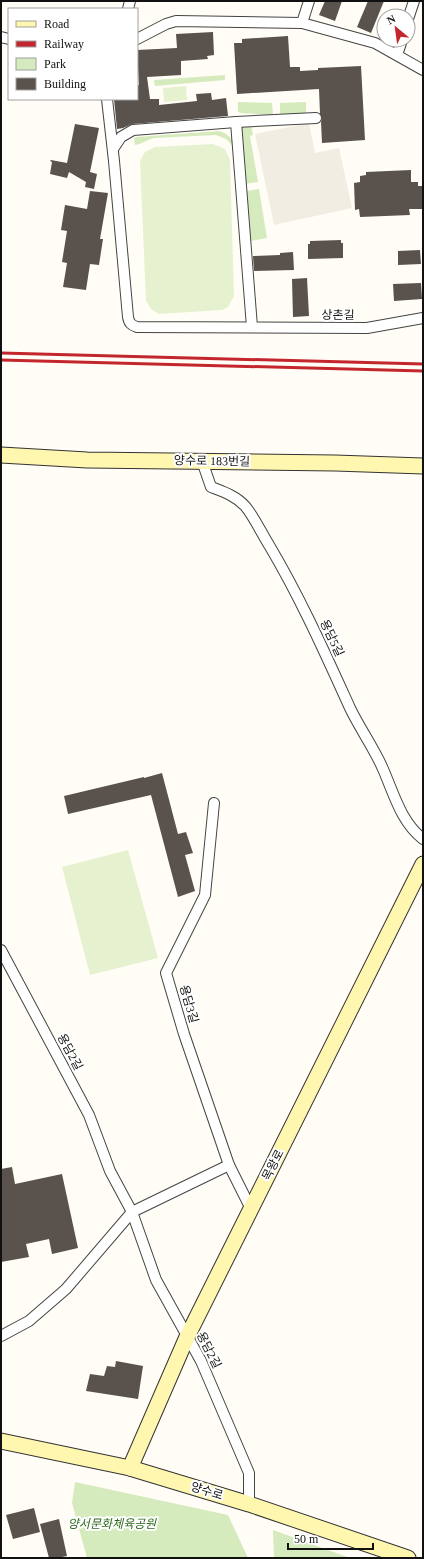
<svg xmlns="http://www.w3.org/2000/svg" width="424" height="1559" font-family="'Times New Roman','Noto Sans KR',serif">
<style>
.green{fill:#d5ebbd}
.pitch{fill:#e6f2cf}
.plaza{fill:#f1ede2}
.building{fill:#5a524d}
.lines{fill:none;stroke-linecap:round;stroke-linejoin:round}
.street-casing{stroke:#444;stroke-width:12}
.secondary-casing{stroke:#333;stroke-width:17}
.street{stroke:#fff;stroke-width:10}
.secondary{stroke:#fff6b0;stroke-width:15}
.rail{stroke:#c4262e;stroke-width:3}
.labels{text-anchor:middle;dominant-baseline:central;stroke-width:4;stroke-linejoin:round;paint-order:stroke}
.street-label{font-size:12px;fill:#111;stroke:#fff}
.park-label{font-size:12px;font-style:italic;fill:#2f6b1f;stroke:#fff}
</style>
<rect width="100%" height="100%" fill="#fffdf5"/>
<g class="green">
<polygon points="225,75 225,80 155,86 154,80"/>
<polygon points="238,102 272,103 273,115 241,113 238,112"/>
<polygon points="306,102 306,114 280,114 280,103"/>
<polygon points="251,124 253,135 250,136 258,182 244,184 239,125"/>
<path d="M219 131C229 134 234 140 236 149L226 139 216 135 154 138C147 140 142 144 135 145L134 138 137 137Z"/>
<polygon points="259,189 267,238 251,241 246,191"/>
<polygon points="75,1482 228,1515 248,1558 87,1558 72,1503"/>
<polygon points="273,1530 350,1558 274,1558"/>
</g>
<g class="pitch">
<polygon points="186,86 187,100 164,102 163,88"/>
<polygon points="213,144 225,149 230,160 234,296 228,307 222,310 159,314 151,309 146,301 140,161 145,152 155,147"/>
<polygon points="128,850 158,958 90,975 62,867"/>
</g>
<polygon class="plaza" points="309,123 315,153 339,148 352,208 274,225 255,134"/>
<g class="building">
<polygon points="325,1 342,1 335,21 319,15"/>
<polygon points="368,1 384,1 371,33 357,27"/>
<polygon points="213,32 214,55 207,56 208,59 181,61 181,75 147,77 150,99 159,99 159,105 197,101 196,94 211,93 212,100 226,98 228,116 132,124 123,128 117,129 114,99 137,99 137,85 139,85 137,50 177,48 176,34"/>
<polygon points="288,36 290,67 300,67 300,71 318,70 318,68 361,66 365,140 322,143 321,122 322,118 320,114 319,89 237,94 234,43 242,43 242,39"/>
<polygon points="75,124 99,128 90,172 97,174 94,189 85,187 86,182 69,172 67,178 50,174 52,162 50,161 51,160 67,163"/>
<polygon points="411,170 411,182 418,182 418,186 423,186 423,209 409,209 410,215 360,217 359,209 355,210 354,183 360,182 360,176 366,175 366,172"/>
<polygon points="90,191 108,193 100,239 103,239 99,265 90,264 86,290 63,287 67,263 62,262 67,231 61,230 65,205 87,209"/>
<polygon points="341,240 341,243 343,243 343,258 308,259 308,244 310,244 310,241"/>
<polygon points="420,250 421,264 398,265 398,251"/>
<polygon points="293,252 294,270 254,271 253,256 280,255 280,253"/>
<polygon points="307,278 309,316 293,317 292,279"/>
<polygon points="421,283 422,299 394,301 393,284"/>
<polygon points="162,773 178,834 186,832 193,853 185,855 195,891 178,897 151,795 68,814 64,796 144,777 144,778"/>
<polygon points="12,1167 15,1184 62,1174 78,1248 52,1254 49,1239 26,1244 29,1257 1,1262 1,1169"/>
<polygon points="116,1361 143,1366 138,1399 86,1391 90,1374 104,1376 107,1366 115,1367"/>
<polygon points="34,1508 40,1532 13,1539 6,1515"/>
<polygon points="59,1519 67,1556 57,1558 49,1558 40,1524"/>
</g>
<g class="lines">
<defs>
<g id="street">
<polyline points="128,9 130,1"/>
<polyline points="408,19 414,1"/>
<polyline points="302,23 309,1"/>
<polyline points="1,37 9,39"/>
<polyline points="137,39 166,24 176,21 302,23 375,43 423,70"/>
<polyline points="397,55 402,40"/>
<path d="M107 99 114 161 128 317C129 323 131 325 137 327L367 328 423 318"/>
<polyline points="236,122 252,327"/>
<polyline points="113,149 121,137 133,130 236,122 316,118"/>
<path d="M202 461 211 487C224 492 236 496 245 506 253 515 262 534 269 545 300 597 325 653 350 708 360 729 374 748 383 769 394 794 401 822 423 839"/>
<polyline points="214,803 205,895 166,973 184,1034 229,1165 251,1209"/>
<polyline points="1,950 89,1115 110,1171 132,1212 156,1280 201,1361 249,1473 249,1504"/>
<polyline points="1,1336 29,1321 66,1289 132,1212 229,1165"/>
</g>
<g id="secondary">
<polyline points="1,455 87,460 335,463 423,466"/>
<polyline points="1,1441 130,1468 249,1504 408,1558"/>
<polyline points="130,1468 187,1337 423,864"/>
</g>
</defs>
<use href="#street" class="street-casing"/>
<use href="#secondary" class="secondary-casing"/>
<use href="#street" class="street"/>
<use href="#secondary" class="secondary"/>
<g class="rail">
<polyline points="1,353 423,364"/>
<polyline points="1,360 423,371"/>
</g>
</g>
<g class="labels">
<g class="street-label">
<text transform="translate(338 315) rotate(1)">상촌길</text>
<text transform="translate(212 461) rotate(1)">양수로 183번길</text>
<text transform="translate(332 638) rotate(65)">용담5길</text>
<text transform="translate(189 1004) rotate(74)">용담3길</text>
<text transform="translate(70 1052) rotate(62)">용담2길</text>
<text transform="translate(273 1165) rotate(-63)">목왕로</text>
<text transform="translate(209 1350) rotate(63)">용담2길</text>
<text transform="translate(207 1491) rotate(17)">양수로</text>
</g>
<g class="park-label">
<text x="112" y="1524">양서문화체육공원</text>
</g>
</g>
<rect width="424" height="1559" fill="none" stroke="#111111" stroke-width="4"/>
<rect x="8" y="8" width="130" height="92" fill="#ffffff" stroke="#a0a0a0"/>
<rect x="16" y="21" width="20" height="6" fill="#fff6b0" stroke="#a0a0a0"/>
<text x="44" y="28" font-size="12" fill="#111111">Road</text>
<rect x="16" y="41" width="20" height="6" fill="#c4262e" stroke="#a0a0a0"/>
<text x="44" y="48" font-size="12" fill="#111111">Railway</text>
<rect x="16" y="58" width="20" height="12" fill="#d5ebbd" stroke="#a0a0a0"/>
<text x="44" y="68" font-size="12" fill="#111111">Park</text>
<rect x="16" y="78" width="20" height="12" fill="#5a524d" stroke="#a0a0a0"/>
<text x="44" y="88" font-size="12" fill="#111111">Building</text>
<g transform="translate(396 28) rotate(331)"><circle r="19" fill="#ffffff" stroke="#a0a0a0"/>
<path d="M0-3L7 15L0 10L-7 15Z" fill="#c4262e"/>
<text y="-6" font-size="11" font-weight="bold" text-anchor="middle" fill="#111111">N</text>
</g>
<path d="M288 1543v6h85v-6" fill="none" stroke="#111111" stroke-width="2"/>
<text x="294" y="1543" font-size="12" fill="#111111" stroke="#ffffff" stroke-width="3" paint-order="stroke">50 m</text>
</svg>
